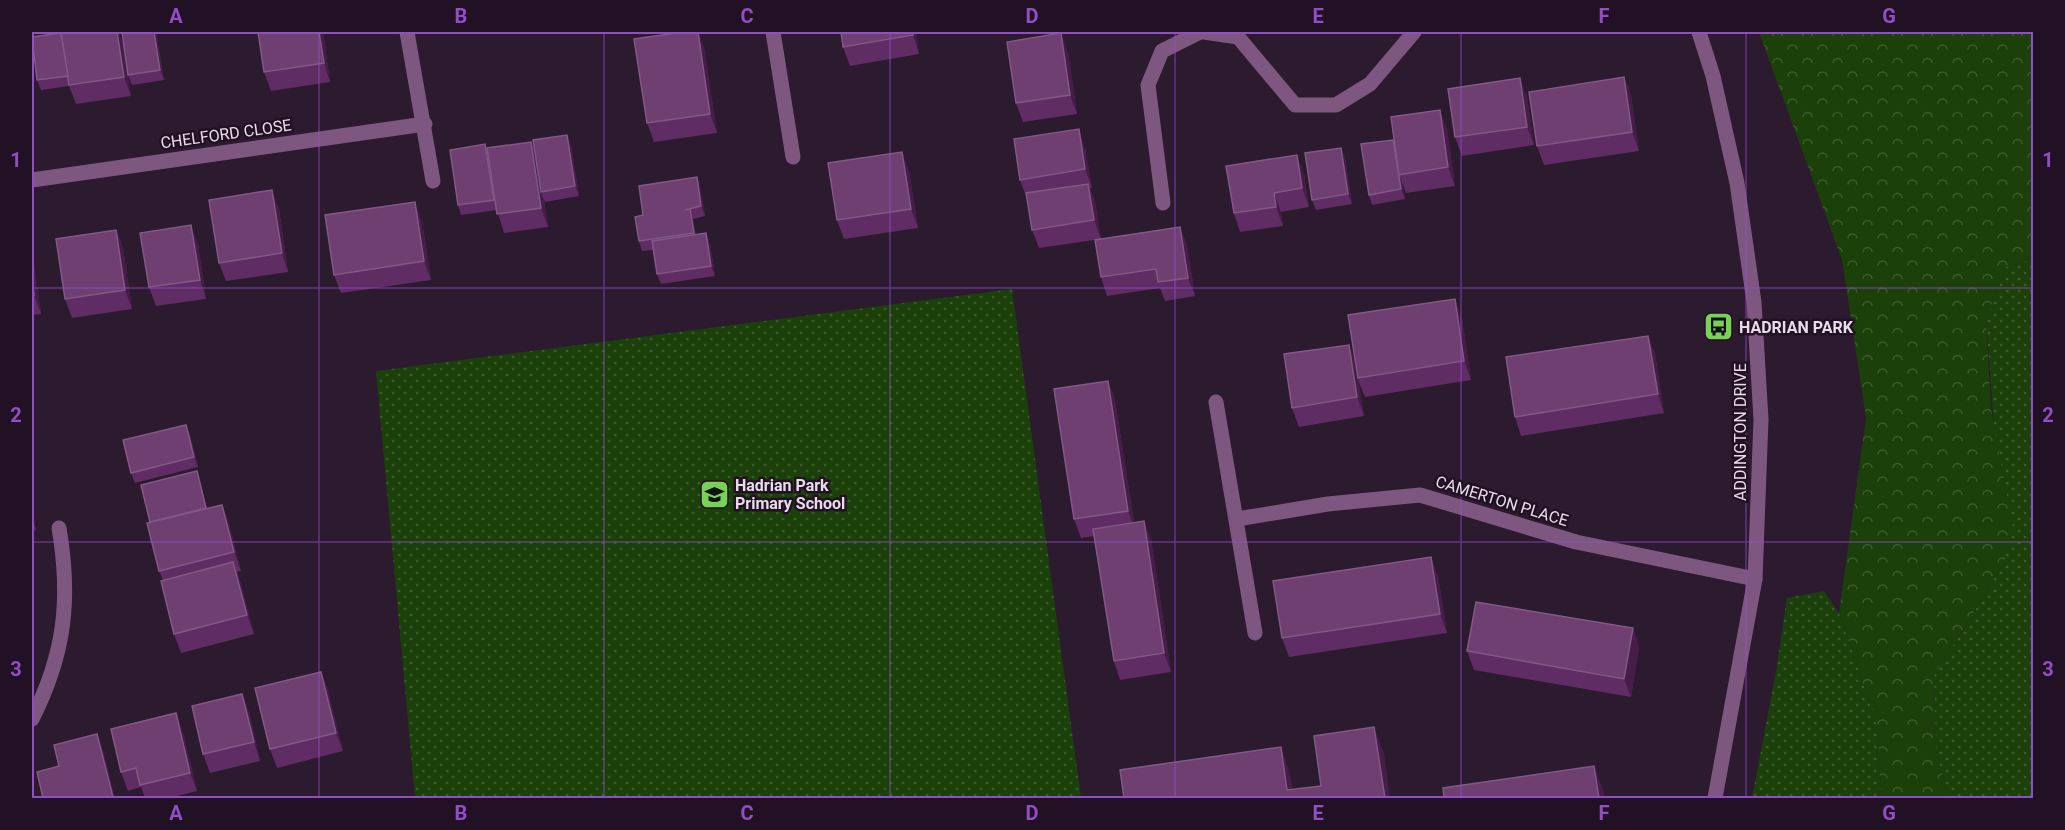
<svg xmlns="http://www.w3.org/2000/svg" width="2065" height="830" font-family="Roboto,sans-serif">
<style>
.grass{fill:url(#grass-dots)}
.forest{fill:url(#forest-crowns)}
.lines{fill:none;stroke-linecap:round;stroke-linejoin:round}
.minor{stroke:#7e5780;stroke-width:15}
.tertiary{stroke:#7e5780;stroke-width:15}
.wall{fill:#602c64}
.shaded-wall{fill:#451d48}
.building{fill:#6f3f72;stroke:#825885;stroke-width:1.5}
.grid{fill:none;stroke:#914fc7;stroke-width:1.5;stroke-opacity:0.55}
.labels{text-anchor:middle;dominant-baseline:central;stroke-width:5;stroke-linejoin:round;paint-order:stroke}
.street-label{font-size:16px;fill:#e8dce9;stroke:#221124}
.poi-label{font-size:16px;font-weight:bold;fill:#e8dce9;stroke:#221124;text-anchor:start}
.neatline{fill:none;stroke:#914fc7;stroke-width:2}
.grid-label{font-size:20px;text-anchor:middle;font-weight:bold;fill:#914fc7}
</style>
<defs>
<pattern id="grass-dots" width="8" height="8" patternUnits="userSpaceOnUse" patternTransform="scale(1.5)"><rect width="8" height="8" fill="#1b400a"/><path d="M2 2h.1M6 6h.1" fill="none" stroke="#3c5b2e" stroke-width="1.8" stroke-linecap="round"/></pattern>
<pattern id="forest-crowns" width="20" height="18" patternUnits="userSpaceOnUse" patternTransform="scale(1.5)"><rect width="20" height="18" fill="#1b400a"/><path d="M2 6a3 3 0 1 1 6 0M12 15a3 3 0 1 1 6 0" fill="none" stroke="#3c5b2e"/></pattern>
</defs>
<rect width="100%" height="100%" fill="#2c1a2e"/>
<g class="grass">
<polygon points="2033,259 2033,798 1949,798 1936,751 1934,676 2004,563 1986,319 2006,267"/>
<polygon points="1012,289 1081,798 415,798 376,371"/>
<polygon points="1824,591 1839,613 1878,727 1881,798 1752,798 1776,672 1787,598"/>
</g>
<polygon class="forest" points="1759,32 2033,32 2033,259 2006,267 1986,319 1991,409 2013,527 2004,563 1934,676 1936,751 1949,798 1881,798 1878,727 1839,613 1866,418 1842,260"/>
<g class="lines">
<g class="minor">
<polyline points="407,32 433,181"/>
<polyline points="773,32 793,157"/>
<polyline points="1204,32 1238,37 1295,105 1336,105 1370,84 1414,32"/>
<polyline points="32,180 425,124"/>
<polyline points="1163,203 1148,85 1162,51 1200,32"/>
<polyline points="1216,402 1255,633"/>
<polyline points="1237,519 1328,504 1420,495 1576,542 1755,579"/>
<path d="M32 719C65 654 71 599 59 528"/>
</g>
<polyline class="tertiary" points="1699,32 1713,76 1737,183 1754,302 1761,419 1755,579 1715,798"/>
</g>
<g class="wall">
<polygon points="72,32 118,32 123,43 131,96 76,104 69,86 41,90 37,80"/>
<polygon points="156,32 164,80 132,85 128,75"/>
<polygon points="258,32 323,32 330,82 271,91 264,72"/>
<polygon points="698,32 704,48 717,133 654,142 647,123"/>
<polygon points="841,32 916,32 919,54 850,66 843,47"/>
<polygon points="1068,52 1077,114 1023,122 1016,103"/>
<polygon points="1624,77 1631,96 1639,151 1544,165 1537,146"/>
<polygon points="1527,97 1534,145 1462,156 1455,137"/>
<polygon points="1447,129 1455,186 1406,193 1402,183 1405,199 1372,205 1369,195"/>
<polygon points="531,142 535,152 571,145 579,196 545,202 544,200 548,227 504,233 497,210 461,215 458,205 488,153"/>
<polygon points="1085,148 1092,188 1090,188 1095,202 1101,239 1039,248 1032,230 1027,199 1020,180"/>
<polygon points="1341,148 1345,158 1352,204 1316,210 1312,200"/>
<polygon points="909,171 918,228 844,239 837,220"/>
<polygon points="1304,174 1309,207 1281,212 1283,226 1240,232 1234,213"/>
<polygon points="697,177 700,187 705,216 693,219 696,235 710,243 715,276 661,284 657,274 653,250 642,251 639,241 643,215"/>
<polygon points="279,209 288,272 226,281 219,263"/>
<polygon points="422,221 431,280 341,293 334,275"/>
<polygon points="1180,227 1187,246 1195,296 1165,301 1160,288 1107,296 1101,277"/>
<polygon points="116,230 123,248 132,309 72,318 65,299"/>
<polygon points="198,244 206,299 156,306 149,287"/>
<polygon points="32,251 41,314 32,315"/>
<polygon points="1462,318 1471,380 1365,397 1358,380 1364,416 1299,427 1292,408 1349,345 1355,362"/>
<polygon points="1648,336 1655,354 1664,413 1521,436 1515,417"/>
<polygon points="1108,381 1115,400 1134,522 1151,539 1171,672 1120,680 1114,661 1094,536 1081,538 1074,519"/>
<polygon points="190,435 198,467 135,483 131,473"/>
<polygon points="200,482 207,508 222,505 229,524 241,571 237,572 240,581 254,634 181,653 174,634 163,580 159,571 151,522"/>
<polygon points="32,513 36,530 32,531"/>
<polygon points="1438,576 1447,633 1289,657 1282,638"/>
<polygon points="1633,628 1639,647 1631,697 1474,670 1467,651"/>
<polygon points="321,672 328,691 343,751 277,768 270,749"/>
<polygon points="249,712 260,761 210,773 203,754"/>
<polygon points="183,732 197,791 169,798 145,798 141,787 128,791 121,772"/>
</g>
<g class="shaded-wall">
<polygon points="117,32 118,32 123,43 131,96 124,77"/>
<polygon points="154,32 156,32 164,80 160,70"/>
<polygon points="319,32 323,32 330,82 324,63"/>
<polygon points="698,32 704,48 717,133 710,114"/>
<polygon points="912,32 916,32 919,54 913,35"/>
<polygon points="1061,33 1068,52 1077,114 1070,95"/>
<polygon points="1624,77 1631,96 1639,151 1632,132"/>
<polygon points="1520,78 1527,97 1534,145 1527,127"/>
<polygon points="1440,110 1447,129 1455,186 1448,167"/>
<polygon points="1079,129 1085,148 1092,188 1085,169"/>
<polygon points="567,135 571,145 579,196 575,186"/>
<polygon points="531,142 538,160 541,192 544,200 548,227 541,208"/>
<polygon points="485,144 489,154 497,210 494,200"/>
<polygon points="1341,148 1345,158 1352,204 1348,194"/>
<polygon points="902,152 909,171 918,228 911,209"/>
<polygon points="1297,155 1304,174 1309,207 1302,188"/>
<polygon points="1399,175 1402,183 1405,199 1401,189"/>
<polygon points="697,177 700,187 705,216 701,206"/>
<polygon points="1088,184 1095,202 1101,239 1094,220"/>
<polygon points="272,190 279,209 288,272 282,253"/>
<polygon points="1274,193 1281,212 1283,226 1276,207"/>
<polygon points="415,202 422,221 431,280 424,261"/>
<polygon points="690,209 693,219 697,243 694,233"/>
<polygon points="191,225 198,244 206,299 200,280"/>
<polygon points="1180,227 1187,246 1195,296 1188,278"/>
<polygon points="116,230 123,248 132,309 125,290"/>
<polygon points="706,233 710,243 715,276 711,266"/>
<polygon points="32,251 41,314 34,295 32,276"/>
<polygon points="1455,299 1462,318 1471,380 1464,361"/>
<polygon points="1648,336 1655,354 1664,413 1658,394"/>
<polygon points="1349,345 1356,363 1364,416 1357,397"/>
<polygon points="1108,381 1115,400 1135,530 1128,511"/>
<polygon points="186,425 190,435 198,467 194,457"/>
<polygon points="222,505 229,524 241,571 234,552"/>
<polygon points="32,513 36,530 32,519"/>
<polygon points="1144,521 1151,539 1171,672 1164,653"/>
<polygon points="1431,557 1438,576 1447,633 1440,614"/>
<polygon points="233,562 240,581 254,634 247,615"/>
<polygon points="1633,628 1639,647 1631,697 1624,679"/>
<polygon points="321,672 328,691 343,751 336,733"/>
<polygon points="242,694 249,712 260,761 254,742"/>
<polygon points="176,713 183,732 197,791 190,773"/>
<polygon points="1374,727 1384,753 1390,798 1385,798"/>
<polygon points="97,734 104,753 115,798 113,798 113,797"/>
<polygon points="1281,747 1290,773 1294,798 1287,790"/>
<polygon points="1594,766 1604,792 1604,798 1599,798"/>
</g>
<g class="building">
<polygon points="72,32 117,32 124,77 69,85 61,33"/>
<polygon points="122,32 154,32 160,70 128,75"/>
<polygon points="258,32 319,32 324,63 264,72"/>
<polygon points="684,32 698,32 710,114 647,123 634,39"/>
<polygon points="841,32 912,32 913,35 843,47"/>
<polygon points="61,33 68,76 37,80 32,37"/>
<polygon points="1061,33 1070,95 1016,103 1007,42"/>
<polygon points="1624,77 1632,132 1537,146 1529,92"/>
<polygon points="1520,78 1527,127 1455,137 1448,89"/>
<polygon points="1440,110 1448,167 1399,175 1391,117"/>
<polygon points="1079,129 1085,169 1020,180 1014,139"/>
<polygon points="567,135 575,186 541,192 533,140"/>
<polygon points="1393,140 1401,189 1369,195 1361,144"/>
<polygon points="531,142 541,208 497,214 487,148"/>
<polygon points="485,144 494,200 458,205 450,150"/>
<polygon points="1341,148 1348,194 1312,200 1305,153"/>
<polygon points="902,152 911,209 837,220 828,163"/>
<polygon points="1297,155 1302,188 1274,193 1276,207 1234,213 1226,166"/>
<polygon points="697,177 701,206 685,210 690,209 694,233 639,241 635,217 643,215 639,186"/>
<polygon points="1088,184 1094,220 1032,230 1026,193"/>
<polygon points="272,190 282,253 219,263 209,200"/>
<polygon points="415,202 424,261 334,275 325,215"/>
<polygon points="191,225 200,280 149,287 140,233"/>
<polygon points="1180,227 1188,278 1158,282 1156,269 1101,277 1095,240"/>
<polygon points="116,230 125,290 65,299 56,239"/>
<polygon points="706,233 711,266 657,274 652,241"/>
<polygon points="32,276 34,295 32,295"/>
<polygon points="1455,299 1464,361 1358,378 1348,315"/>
<polygon points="1648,336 1658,394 1515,417 1506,357"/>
<polygon points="1349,345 1357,397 1292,408 1284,354"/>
<polygon points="1108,381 1128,511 1074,519 1054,389"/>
<polygon points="186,425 194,457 131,473 123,440"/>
<polygon points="197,471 206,508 150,522 141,485"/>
<polygon points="222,505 234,552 159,571 147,523"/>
<polygon points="1144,521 1164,653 1114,661 1093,529"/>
<polygon points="1431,557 1440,614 1282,638 1273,581"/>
<polygon points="233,562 247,615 174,634 161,581"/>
<polygon points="1476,602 1633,628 1624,679 1467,651"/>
<polygon points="321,672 336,733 270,749 255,688"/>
<polygon points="242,694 254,742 203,754 192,706"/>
<polygon points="176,713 190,773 140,785 136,768 121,772 111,729"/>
<polygon points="1374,727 1385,798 1124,798 1120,770 1281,747 1287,790 1321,786 1314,736"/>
<polygon points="97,734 113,797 105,798 43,798 37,772 59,766 54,745"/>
<polygon points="1594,766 1599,798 1444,798 1443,788"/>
</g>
<path class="grid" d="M319 32V798M604 32V798M890 32V798M1175 32V798M1461 32V798M1746 32V798M32 288H2034M32 542H2034"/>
<defs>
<symbol id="bus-square" viewBox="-11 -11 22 22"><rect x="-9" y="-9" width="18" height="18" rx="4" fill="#7ad157" stroke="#221124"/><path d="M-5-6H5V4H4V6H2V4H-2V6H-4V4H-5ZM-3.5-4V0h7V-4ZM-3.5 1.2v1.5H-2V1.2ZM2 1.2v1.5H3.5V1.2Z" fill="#111"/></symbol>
<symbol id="school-square" viewBox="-11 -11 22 22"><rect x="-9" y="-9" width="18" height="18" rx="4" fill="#7ad157" stroke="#221124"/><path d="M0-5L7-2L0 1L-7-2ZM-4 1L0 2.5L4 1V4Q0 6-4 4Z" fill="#111"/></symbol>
</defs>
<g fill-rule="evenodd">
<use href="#bus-square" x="1702" y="310" width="33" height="33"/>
<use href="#school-square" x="698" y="478" width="33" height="33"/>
</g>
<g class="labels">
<g class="street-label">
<text transform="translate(226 134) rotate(-8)">CHELFORD CLOSE</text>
<text transform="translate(1740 432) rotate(-90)">ADDINGTON DRIVE</text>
<text transform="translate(1502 501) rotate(17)">CAMERTON PLACE</text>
</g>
<g class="poi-label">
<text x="1739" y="327">HADRIAN PARK</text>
<text x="735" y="485">Hadrian Park<tspan x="735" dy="18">Primary School</tspan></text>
</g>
</g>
<rect width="2065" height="830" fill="none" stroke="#221124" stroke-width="66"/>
<rect x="33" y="33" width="1999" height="764" class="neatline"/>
<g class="grid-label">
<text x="176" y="23">A</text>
<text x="461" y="23">B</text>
<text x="747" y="23">C</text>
<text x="1032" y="23">D</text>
<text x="1318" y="23">E</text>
<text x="1604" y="23">F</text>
<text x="1889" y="23">G</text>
<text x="16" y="167">1</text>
<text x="2048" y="167">1</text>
<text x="16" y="422">2</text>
<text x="2048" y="422">2</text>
<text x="16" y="676">3</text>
<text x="2048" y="676">3</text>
<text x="176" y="820">A</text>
<text x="461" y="820">B</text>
<text x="747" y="820">C</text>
<text x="1032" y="820">D</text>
<text x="1318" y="820">E</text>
<text x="1604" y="820">F</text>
<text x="1889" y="820">G</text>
</g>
</svg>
